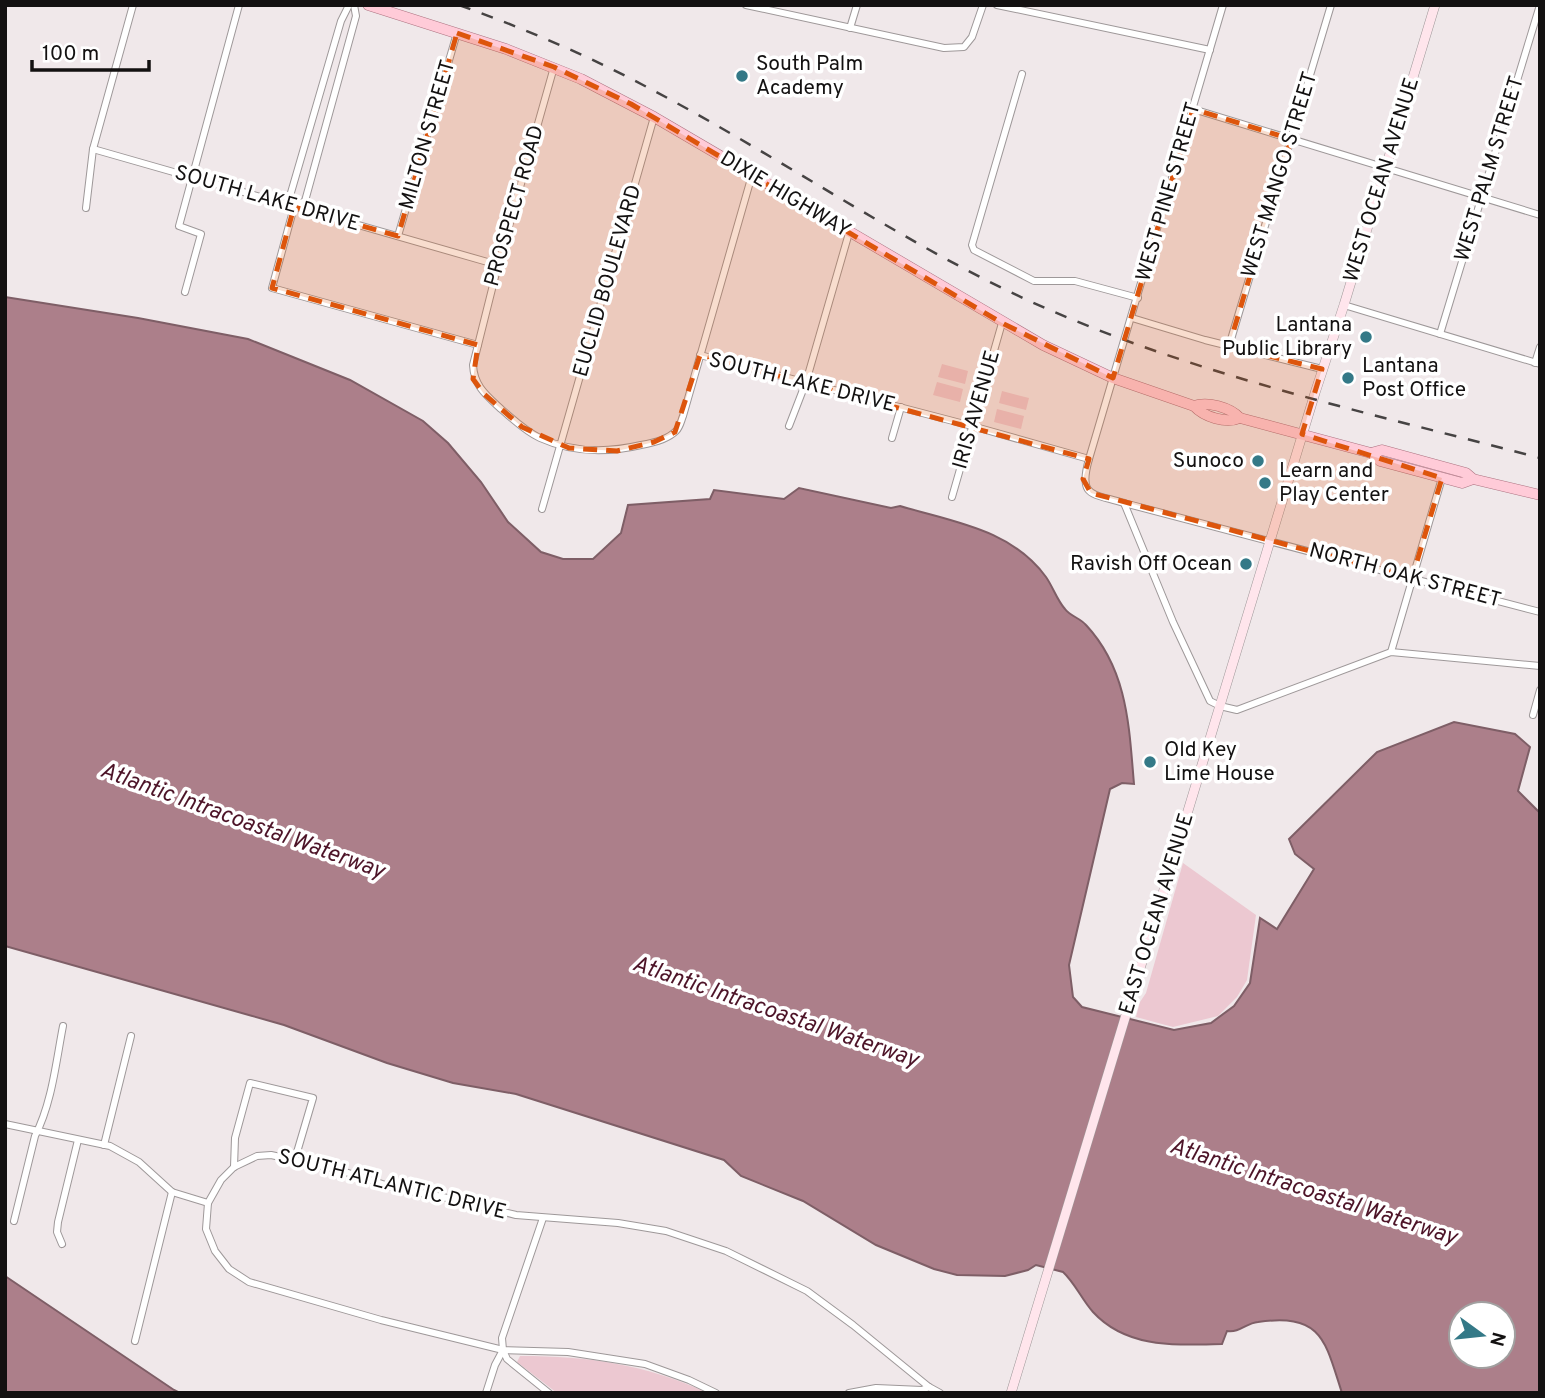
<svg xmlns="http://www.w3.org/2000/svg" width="1545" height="1398" font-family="Overpass,sans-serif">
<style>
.green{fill:#ecc8d1}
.water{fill:#ac7f8a;stroke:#7e5e66;stroke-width:2;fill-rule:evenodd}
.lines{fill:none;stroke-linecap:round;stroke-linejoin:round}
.street-casing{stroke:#9e9899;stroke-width:8}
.secondary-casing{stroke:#9e9899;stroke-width:10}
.primary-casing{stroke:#ac7381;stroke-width:11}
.street{stroke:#fff;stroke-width:6}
.secondary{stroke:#ffe5ec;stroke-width:9}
.primary{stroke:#ffcbd8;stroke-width:10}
.rail{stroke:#464343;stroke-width:2.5;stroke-dasharray:12 12;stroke-linecap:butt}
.marked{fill:#dd550c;fill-opacity:0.2;stroke:#dd550c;stroke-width:5;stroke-dasharray:14 9;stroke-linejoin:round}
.poi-dot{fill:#347987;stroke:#fff;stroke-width:2.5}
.labels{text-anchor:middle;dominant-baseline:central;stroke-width:7;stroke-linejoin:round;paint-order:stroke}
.poi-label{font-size:21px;fill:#131111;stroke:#fff;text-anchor:start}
.street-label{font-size:21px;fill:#131111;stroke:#fff}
.water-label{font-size:23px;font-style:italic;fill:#4d1428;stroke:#fff}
</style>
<rect width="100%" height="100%" fill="#f0e8ea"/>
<g class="green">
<polygon points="942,364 968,371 965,384 938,377"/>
<polygon points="937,382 963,389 960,402 933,395"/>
<polygon points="1002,391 1029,398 1026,410 999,403"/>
<polygon points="997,409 1024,416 1021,429 994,422"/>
<polygon points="1183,863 1256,915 1247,980 1237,997 1218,1016 1173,1027 1136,1017 1140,1002 1146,993"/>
<path d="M520 1356C589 1356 644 1364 708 1393H557L517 1362Z"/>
</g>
<g class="water">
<path d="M5 297 138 318 248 339 350 380 423 421 448 443 481 482 508 522 541 552 563 559H593L621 533 628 505 710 499 714 490 784 499 799 488 891 508 900 506C953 522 1011 529 1046 577 1053 587 1057 600 1065 609 1070 616 1080 618 1086 625 1128 670 1129 727 1134 784L1122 783 1110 789 1069 965 1073 997 1082 1007 1174 1030 1211 1023 1234 1006 1250 983 1260 918 1277 929 1314 869 1295 854 1289 839 1377 752 1454 722 1515 734 1530 747 1518 791 1540 813V1393H1342C1325 1341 1323 1313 1258 1322 1246 1323 1240 1333 1227 1331L1222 1344C1177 1345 1127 1349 1093 1312 1082 1300 1075 1283 1063 1272L1036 1265 1028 1270 1005 1276 957 1275 934 1269 876 1245 803 1201 741 1176 724 1160 516 1094 453 1083 387 1063 284 1025 5 946ZM1461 1314H1503V1356H1461Z"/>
<polygon points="5,1276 174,1390 180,1393 5,1393"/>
</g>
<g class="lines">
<defs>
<g id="street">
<polyline points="349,5 341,21 290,196 294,207 272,288 478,345"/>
<polyline points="746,5 944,48 964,47 972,37 983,5"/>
<polyline points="997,5 1210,50"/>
<path d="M1223 5 1089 459C1078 498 1092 493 1124 503L1540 612"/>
<polyline points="850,28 857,5"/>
<path d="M554 67 498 265 473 365C474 386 486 395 501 409 513 419 525 431 540 438 573 453 607 453 641 445 653 443 667 440 676 431 680 427 681 421 683 416L752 175"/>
<polyline points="1022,74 972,245 974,250 1034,281 1075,281 1138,298"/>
<polyline points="1193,109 1540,215"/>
<polyline points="93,149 498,265"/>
<polyline points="294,207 305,201 356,16 354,5"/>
<polyline points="86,208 93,149 133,5"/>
<polyline points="398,236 457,33"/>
<polyline points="185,292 201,234 179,226 239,5"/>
<polyline points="1344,305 1540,364"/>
<polyline points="1132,318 1205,340 1322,369"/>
<polyline points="1440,334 1540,5"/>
<polyline points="1229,346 1331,5"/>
<polyline points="700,355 972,426 1089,459"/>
<polyline points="1535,363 1540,347"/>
<polyline points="789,426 806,382 849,233"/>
<polyline points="892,438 901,407"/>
<polyline points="952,497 1002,323"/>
<polyline points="1124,503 1173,622 1210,701 1220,706 1237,710 1391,652 1540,666"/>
<polyline points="542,509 654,117"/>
<polyline points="1391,652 1442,478"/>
<polyline points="1533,715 1540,690"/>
<polyline points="5,1124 110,1146 139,1162 172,1192 208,1203"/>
<polyline points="104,1145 131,1036"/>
<polyline points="234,1167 235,1138 250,1083 313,1098 295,1159"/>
<path d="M14 1221 35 1136C52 1103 56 1062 63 1026"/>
<polyline points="62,1244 57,1232 58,1222 78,1140"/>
<polyline points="135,1341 172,1192"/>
<polyline points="503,1350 507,1359 549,1393"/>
<polyline points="486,1393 495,1365 503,1350 502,1338 543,1218"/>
<polyline points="716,1393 689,1380 645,1364 568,1352 503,1350 381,1320 249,1282 229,1269 215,1251 206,1229 208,1203 221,1180 234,1167 257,1156 271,1155 336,1169 398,1189 443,1197 516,1215 618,1223 666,1231 726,1251 807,1291 853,1325 929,1387 940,1393"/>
<polyline points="849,1393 876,1388 922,1390 929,1387"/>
</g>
<polyline id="secondary" points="1011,1393 1315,393 1344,305 1435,5"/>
<g id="primary">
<path d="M368 5 506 49 581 79 654 117 1043 345 1113 378 1194 406C1204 417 1226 424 1240 418"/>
<path d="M1194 406C1207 401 1230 407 1240 418L1371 453 1380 461 1462 483 1473 479"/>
<polyline points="1371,453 1382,450 1466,473 1473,479 1540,495"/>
</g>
</defs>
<use href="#street" class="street-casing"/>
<use href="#secondary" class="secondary-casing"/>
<use href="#primary" class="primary-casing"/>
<use href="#street" class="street"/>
<use href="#secondary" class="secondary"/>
<use href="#primary" class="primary"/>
<path class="rail" d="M459 5C523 28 584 54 643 85 766 149 880 228 1004 289 1173 371 1359 410 1540 458"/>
</g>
<path class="marked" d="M457 33 554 67 631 104 1002 323 1113 378 1193 109 1291 139 1229 346 1322 369 1302 434 1442 478 1412 578 1091 493 1083 479 1089 459 700 355 675 432 654 442 617 451 569 448 522 427 484 394 473 379 478 345 272 288 294 207 398 236Z"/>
<g class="poi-dot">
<circle cx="742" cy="76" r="7"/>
<circle cx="1366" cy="337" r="7"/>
<circle cx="1348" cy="378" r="7"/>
<circle cx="1258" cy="461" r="7"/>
<circle cx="1265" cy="483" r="7"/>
<circle cx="1246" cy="564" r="7"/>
<circle cx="1150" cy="762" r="7"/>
</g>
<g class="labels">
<g class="poi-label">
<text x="756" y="64">South Palm<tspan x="756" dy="24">Academy</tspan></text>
<text x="1352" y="325" text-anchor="end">Lantana<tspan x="1352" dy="24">Public Library</tspan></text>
<text x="1362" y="366">Lantana<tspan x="1362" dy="24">Post Office</tspan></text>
<text x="1244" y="461" text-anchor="end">Sunoco</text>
<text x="1279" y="471">Learn and<tspan x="1279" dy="24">Play Center</tspan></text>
<text x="1232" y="564" text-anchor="end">Ravish Off Ocean</text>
<text x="1164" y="750">Old Key<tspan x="1164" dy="24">Lime House</tspan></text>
</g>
<g class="street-label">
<text transform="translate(428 135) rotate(-74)">MILTON STREET</text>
<text transform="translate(1490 169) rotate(-73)">WEST PALM STREET</text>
<text transform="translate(1280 175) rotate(-73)">WEST MANGO STREET</text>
<text transform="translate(1382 180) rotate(-73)">WEST OCEAN AVENUE</text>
<text transform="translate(1169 192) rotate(-74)">WEST PINE STREET</text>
<text transform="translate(785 195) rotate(31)">DIXIE HIGHWAY</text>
<text transform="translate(267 199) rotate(16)">SOUTH LAKE DRIVE</text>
<text transform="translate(515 206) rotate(-74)">PROSPECT ROAD</text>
<text transform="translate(608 281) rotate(-74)">EUCLID BOULEVARD</text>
<text transform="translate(802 383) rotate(14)">SOUTH LAKE DRIVE</text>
<text transform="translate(977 410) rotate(-74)">IRIS AVENUE</text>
<text transform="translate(1405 576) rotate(15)">NORTH OAK STREET</text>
<text transform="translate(1157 914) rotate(-73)">EAST OCEAN AVENUE</text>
<text transform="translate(392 1185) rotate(14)">SOUTH ATLANTIC DRIVE</text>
</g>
<g class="water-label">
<text transform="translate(242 822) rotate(20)">Atlantic Intracoastal Waterway</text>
<text transform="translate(775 1013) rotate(19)">Atlantic Intracoastal Waterway</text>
<text transform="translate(1313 1193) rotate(18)">Atlantic Intracoastal Waterway</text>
</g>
</g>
<rect width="1545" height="1398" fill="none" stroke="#131111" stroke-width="14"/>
<g transform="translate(1482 1335) rotate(105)"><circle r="33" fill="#ffffff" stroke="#a1a0a0" stroke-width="2"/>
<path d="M0-5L12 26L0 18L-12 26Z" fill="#347987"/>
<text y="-10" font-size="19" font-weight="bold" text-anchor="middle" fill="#131111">N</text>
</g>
<path d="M32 60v10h117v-10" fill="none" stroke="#131111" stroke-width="3.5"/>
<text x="42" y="60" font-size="21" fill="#131111" stroke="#ffffff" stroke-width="5" paint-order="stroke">100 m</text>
</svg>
